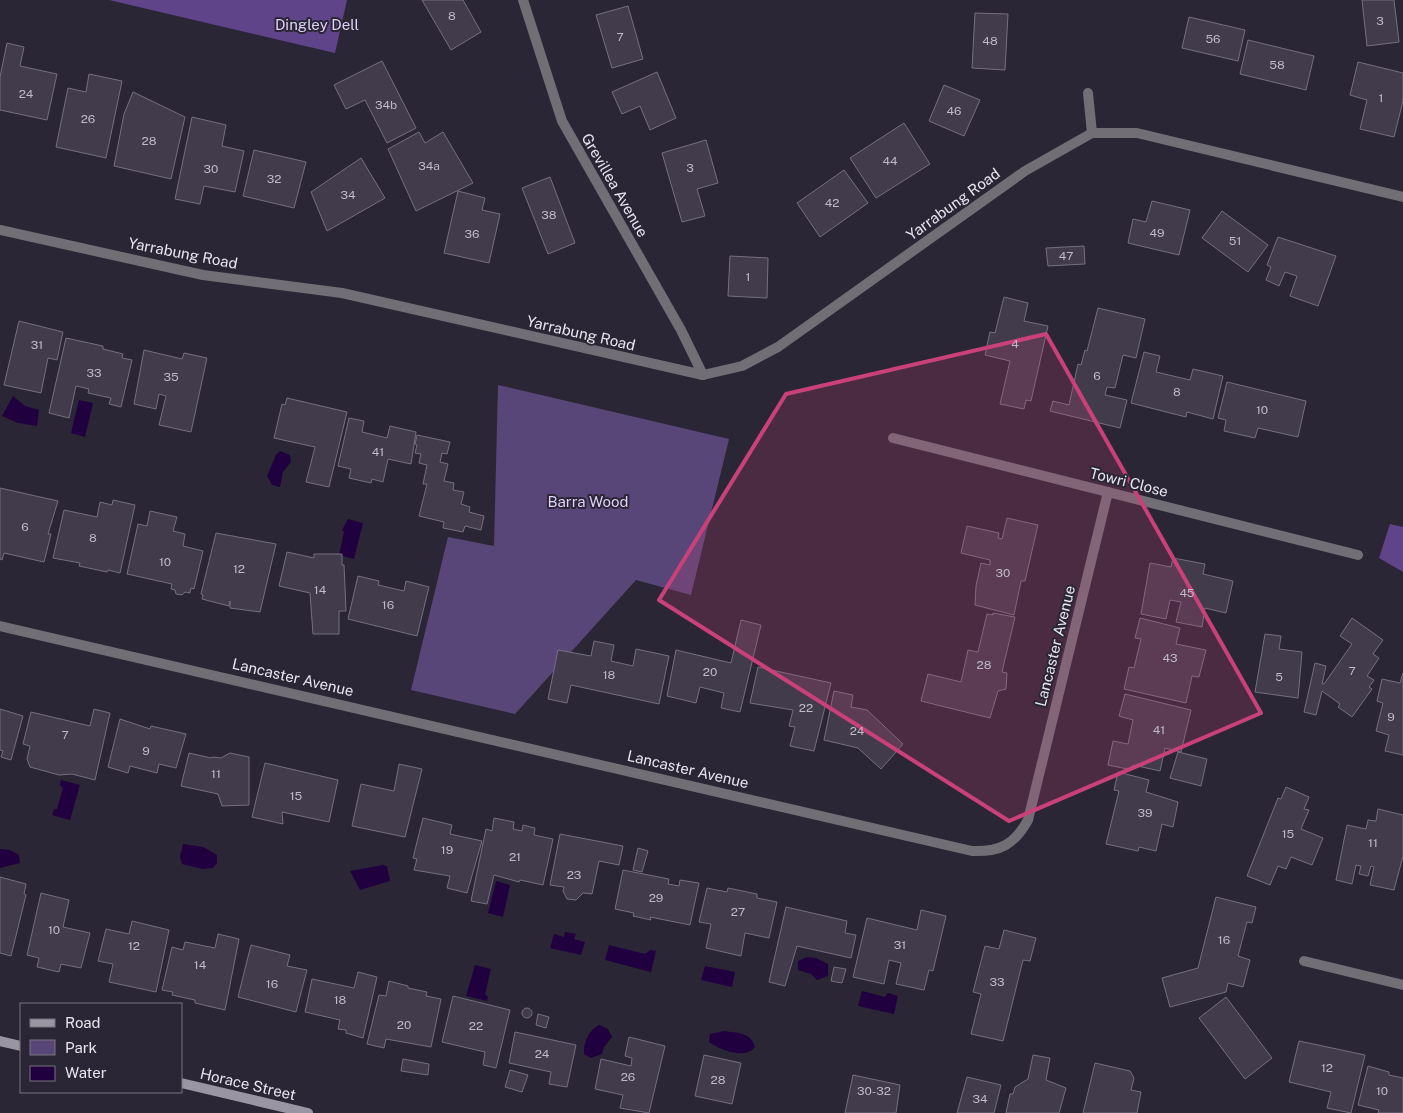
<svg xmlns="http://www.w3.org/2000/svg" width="1403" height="1113" font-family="'Public Sans',sans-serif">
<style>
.green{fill:#594679}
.forest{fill:#604489}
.water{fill:#20003f}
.building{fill:#413b4c;stroke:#756f82}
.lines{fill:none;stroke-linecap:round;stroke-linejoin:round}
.street{stroke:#716e76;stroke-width:10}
.secondary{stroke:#9995a2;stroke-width:10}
.marked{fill:#ca4179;fill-opacity:0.2;stroke:#ca4179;stroke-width:4;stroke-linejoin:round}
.labels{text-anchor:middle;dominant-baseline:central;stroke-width:4;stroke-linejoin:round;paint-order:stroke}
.number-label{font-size:12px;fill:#bebac6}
.park-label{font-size:15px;fill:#ded1fa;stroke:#2b2635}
.street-label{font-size:15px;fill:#e8e5ef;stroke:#2b2635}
</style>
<rect width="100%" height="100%" fill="#2b2635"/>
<polygon class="green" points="498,385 729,439 691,595 636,580 515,714 411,690 448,537 494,546"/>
<g class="forest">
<polygon points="109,0 347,0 335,53"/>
<polygon points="1390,524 1403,527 1403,572 1379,558"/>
</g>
<g class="water">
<polygon points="13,396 25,406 39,410 37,426 18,423 2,416"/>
<polygon points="79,400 93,403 85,437 71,433"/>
<polygon points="280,451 290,455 291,462 283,472 280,487 272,485 267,476 276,455"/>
<polygon points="348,519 363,523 354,559 339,555 344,532 342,530"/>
<polygon points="61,780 80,785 70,820 52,815 54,809 57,809 63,788 60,785"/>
<polygon points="183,844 203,847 217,855 217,863 213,868 202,869 182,864 180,857"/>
<polygon points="0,849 10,850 19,855 20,863 0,868"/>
<polygon points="383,865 387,866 390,881 360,890 350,871"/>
<polygon points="496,881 510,885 503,917 488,913"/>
<polygon points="565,932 576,934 574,939 585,942 581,955 550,948 554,934 564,937"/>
<polygon points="609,945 645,954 650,950 656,951 651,972 605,960"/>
<polygon points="807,957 816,958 828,964 828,976 817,980 811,974 798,970 798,961"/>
<polygon points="475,965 491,969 485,994 488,997 487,1001 466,996"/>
<polygon points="705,966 735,972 732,987 701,980"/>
<polygon points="862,991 885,997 888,993 898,996 894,1014 858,1006"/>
<path d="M599 1025 608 1029 612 1037 604 1047 602 1054 591 1058 584 1054C583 1043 589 1030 599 1025Z"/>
<path d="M724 1031C737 1033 751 1032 755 1047 745 1060 720 1050 709 1042L710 1034Z"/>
</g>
<g class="building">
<polygon points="422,0 463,0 481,32 451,50"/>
<polygon points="1362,0 1394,0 1399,42 1367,46"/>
<polygon points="628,6 643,59 612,68 596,15"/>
<polygon points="975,13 1008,14 1005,70 972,68"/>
<polygon points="1189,17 1245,30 1238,61 1182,48"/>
<polygon points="1248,40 1314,56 1306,90 1240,74"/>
<polygon points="7,43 24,47 20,66 57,74 47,120 0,110 0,77"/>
<polygon points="382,61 416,128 387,143 365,100 346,109 334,85"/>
<polygon points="1358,62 1403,73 1403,101 1394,137 1360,129 1367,100 1350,95"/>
<polygon points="657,72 676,118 650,130 640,106 622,114 612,92"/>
<polygon points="89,74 122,81 106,158 56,147 68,88 86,92"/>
<polygon points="944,85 980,100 964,136 929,121"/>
<polygon points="133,92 185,117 171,179 114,166 124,114"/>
<polygon points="192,117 226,125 222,146 244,151 235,192 204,186 200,204 175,199"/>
<polygon points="904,123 930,164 876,198 850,158"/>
<polygon points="419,132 425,143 443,132 473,183 416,211 388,149"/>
<polygon points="706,140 718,183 697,189 705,216 682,222 662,153"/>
<polygon points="254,150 306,162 294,208 243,196"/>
<polygon points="361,158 385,198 327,231 311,192"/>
<polygon points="844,170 868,203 820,237 797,203"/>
<polygon points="550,177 575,243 548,254 522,188"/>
<polygon points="458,191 485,198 482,210 500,214 489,263 444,253"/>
<polygon points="1152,201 1190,210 1179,255 1128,243 1133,219 1146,222"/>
<polygon points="1222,211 1268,245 1248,272 1202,238"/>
<polygon points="1278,237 1336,256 1318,306 1290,296 1297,276 1285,272 1279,286 1266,280 1271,267 1267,265"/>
<polygon points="1084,246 1085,264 1048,266 1046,248"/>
<polygon points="730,256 768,258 767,298 728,296"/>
<polygon points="1004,297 1028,303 1024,321 1048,326 1031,401 1026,400 1024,409 1000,404 1010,361 985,355 990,332 995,333"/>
<polygon points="1098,308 1145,319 1136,358 1123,355 1115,388 1107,387 1105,395 1127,400 1120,428 1050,411 1053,401 1069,405 1078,364 1081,365 1085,350 1087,351"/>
<polygon points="19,321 63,332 57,360 48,358 41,393 4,385"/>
<polygon points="66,338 103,346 103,349 123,354 122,358 132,360 121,407 109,404 111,398 88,393 89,389 76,386 69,418 49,413"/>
<polygon points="144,350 182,359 184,353 207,358 191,432 159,425 166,396 159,394 156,409 134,404"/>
<polygon points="1144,352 1160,356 1156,372 1190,380 1193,369 1223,376 1213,419 1187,412 1186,417 1131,403"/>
<polygon points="1227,382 1306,401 1298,437 1258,428 1255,438 1224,431 1226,420 1218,418"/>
<polygon points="287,398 347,412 329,487 306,482 315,447 274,438 282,404 285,405"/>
<polygon points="349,418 364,421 362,432 387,438 390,426 416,432 411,464 388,459 383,482 372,479 371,483 349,478 351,469 338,466"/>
<polygon points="417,435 450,442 447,454 442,453 440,462 448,464 444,481 454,483 453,490 464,492 461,504 470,507 469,512 484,516 481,530 465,526 463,532 443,528 444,522 419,516 427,484 423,484 427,465 419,463 421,454 415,453 417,445 415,444"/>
<polygon points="0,488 58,501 48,534 51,534 44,562 4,553 2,560 0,559"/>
<polygon points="113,500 135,505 120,573 108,570 107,572 79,566 80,563 53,558 64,510 97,517 100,502 112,505"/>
<polygon points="150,511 177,517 173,531 185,534 183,546 203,551 194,589 191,588 190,593 185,592 182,595 176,594 175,590 171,589 172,584 127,574 138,524 147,526"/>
<polygon points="1007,518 1038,525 1025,581 1021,581 1014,615 975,605 976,586 981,563 990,565 990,560 961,553 967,526 999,533 998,538 1002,539"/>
<polygon points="216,533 276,544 260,612 230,608 230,601 229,606 202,599 203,595 201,594"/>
<polygon points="287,552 314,558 314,554 342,554 342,565 344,565 346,611 339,611 339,634 313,634 310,593 279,586"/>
<polygon points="1173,558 1205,564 1203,574 1233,581 1226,613 1205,608 1202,627 1176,622 1181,602 1170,600 1166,619 1141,614 1150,563 1171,567"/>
<polygon points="358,576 379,581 378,585 404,591 406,581 429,587 417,636 348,619"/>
<polygon points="993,613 1015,617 1002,672 1007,673 1006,689 998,691 990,718 921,701 928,674 961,682 968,650 978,652 987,614 993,615"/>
<polygon points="1140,618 1180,628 1176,644 1206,650 1199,677 1192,676 1186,703 1124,689 1129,667 1134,668 1141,639 1135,638"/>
<polygon points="1352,618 1383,640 1373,654 1379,658 1367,676 1374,680 1369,687 1372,689 1352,717 1338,707 1340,704 1322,691 1316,715 1304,712 1315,663 1326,666 1322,684 1324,684 1352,644 1340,636"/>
<polygon points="741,620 761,625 740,712 721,708 724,693 700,687 696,703 667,696 676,650 731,663"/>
<polygon points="1265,634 1281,636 1279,649 1302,652 1298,698 1255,692"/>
<polygon points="594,641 614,645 611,661 633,666 636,649 669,656 659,704 571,685 567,703 548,699 558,650 591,656"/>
<polygon points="758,667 831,683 814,751 790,746 795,727 789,726 793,710 750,703"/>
<polygon points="1403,673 1403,755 1385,751 1389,735 1376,731 1383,703 1377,701 1382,679 1400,683"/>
<polygon points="834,691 853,695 851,707 867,710 903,744 881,769 858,748 824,740"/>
<polygon points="1125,694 1191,710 1181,752 1165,748 1160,771 1133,765 1132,770 1108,765 1113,741 1128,744 1133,720 1119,716"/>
<polygon points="0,709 23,716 11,760 1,757 3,751 0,750"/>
<polygon points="94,709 110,713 95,780 72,774 59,775 30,767 27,759 30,746 23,744 31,712 90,726"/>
<polygon points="120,719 150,729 151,726 186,734 176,768 159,764 157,773 130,766 128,773 108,767"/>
<polygon points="1178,752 1207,759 1201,786 1170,778"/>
<polygon points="189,753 211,758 212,757 221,758 230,753 249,757 249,805 222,806 218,794 181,786"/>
<polygon points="265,763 338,780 329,822 282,812 283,824 252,817"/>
<polygon points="399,764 422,769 405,837 352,826 361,784 394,791"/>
<polygon points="1118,772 1149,780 1146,792 1178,802 1173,827 1162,824 1156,851 1139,847 1138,851 1106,844 1119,791 1114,790"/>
<polygon points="1286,787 1309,797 1304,809 1309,810 1301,829 1323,838 1312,865 1291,857 1286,869 1278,866 1270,885 1247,876 1278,798 1281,799"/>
<polygon points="1378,809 1403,815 1403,856 1394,890 1370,885 1374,867 1371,866 1368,876 1359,874 1361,866 1356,865 1352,884 1336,880 1347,825 1366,829 1368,820 1376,821"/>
<polygon points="423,818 452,825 450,834 482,841 467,893 447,888 450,876 414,870 417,859 413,858"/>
<polygon points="494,818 514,822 513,829 522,831 523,825 535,828 534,835 553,839 543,885 520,880 519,882 494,875 487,904 471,901 486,829 492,831"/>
<polygon points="560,834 623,846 619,865 599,861 592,894 583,893 576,900 567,899 563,891 564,887 550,885"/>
<polygon points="638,848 648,851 642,872 633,870"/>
<polygon points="623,870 669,879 668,884 679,886 680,880 699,883 690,925 650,917 651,920 633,916 634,913 615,909"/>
<polygon points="0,877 26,884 24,894 26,895 11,956 0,953"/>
<polygon points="707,888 727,892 728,888 757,894 757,898 777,902 769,938 745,933 741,956 706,948 711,924 699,922"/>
<polygon points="41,893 69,900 63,927 90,933 81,968 61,964 59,972 37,967 39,958 27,955"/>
<polygon points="1216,897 1256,907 1252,923 1247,922 1238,956 1250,960 1243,987 1228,983 1226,992 1170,1007 1162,978 1198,968"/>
<polygon points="786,907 847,921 845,933 856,935 851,958 797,946 785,986 769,982"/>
<polygon points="921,910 946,916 933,971 929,970 924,990 896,984 901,963 889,960 884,984 853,977 867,918 917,930"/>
<polygon points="132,921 169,930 156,992 109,982 113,964 98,961 106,929 129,934"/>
<polygon points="1004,930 1036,938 1030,961 1023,960 1003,1041 971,1034 981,994 973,992 985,946 999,949"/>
<polygon points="218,934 239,939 225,1010 195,1003 195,1000 172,995 173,992 162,990 172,947 183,950 185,942 215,948"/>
<polygon points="251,945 290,955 287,966 307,970 296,1012 238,997"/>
<polygon points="834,967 846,969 842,983 831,981"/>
<polygon points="358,972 377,977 363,1038 346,1033 346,1030 338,1029 340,1020 305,1012 312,979 354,988"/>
<polygon points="389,981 408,986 408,988 427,992 426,996 441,999 431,1047 386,1039 384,1048 367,1044 379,995 386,996"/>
<polygon points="453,996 510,1010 496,1068 483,1065 485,1052 442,1042"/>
<polygon points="1226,997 1272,1058 1245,1079 1199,1018"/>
<circle cx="527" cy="1013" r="5"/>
<polygon points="538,1014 549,1017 546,1028 536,1025"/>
<polygon points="515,1032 576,1045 567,1087 549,1084 551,1072 509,1063"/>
<polygon points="629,1037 665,1046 649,1113 620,1108 623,1095 595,1089 601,1059 631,1066 632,1058 625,1056"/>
<polygon points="1299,1041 1365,1055 1351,1113 1327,1108 1331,1092 1289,1082"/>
<polygon points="704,1055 741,1063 732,1104 695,1096"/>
<polygon points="1033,1055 1050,1058 1046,1080 1066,1088 1059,1113 1006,1113 1010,1094 1013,1094 1015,1087 1028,1079"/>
<polygon points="403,1059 429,1064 428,1075 401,1071"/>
<polygon points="1095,1063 1130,1071 1134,1078 1131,1090 1141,1092 1137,1113 1083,1113"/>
<polygon points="1368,1066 1389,1072 1389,1075 1403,1078 1403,1113 1378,1113 1379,1110 1358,1105"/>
<polygon points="510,1070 528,1075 522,1092 505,1087"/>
<polygon points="853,1075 900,1085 896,1113 845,1113"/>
<polygon points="967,1077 1001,1085 994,1113 957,1113"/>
</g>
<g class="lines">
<g class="street">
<polyline points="523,0 562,121 681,330 703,375"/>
<polyline points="1088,93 1092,133"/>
<polyline points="0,230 203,275 342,293 703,375 742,366 778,347 1025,171 1092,133 1137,133 1403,197"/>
<polyline points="893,438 1358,555"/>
<path d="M0 626 972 851C1000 852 1014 845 1028 820L1108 492"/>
<polyline points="1304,961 1403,985"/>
</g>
<g class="secondary">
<polyline points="0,1041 21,1046"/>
<polyline points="181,1083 308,1113"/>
</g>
</g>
<path class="marked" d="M1046 334 1261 713 1009 821 659 600 786 394Z"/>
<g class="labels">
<g class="number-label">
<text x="452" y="16">8</text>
<text x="1380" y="21">3</text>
<text x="620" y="37">7</text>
<text x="1213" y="39">56</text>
<text x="990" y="41">48</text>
<text x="1277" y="65">58</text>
<text x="26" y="94">24</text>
<text x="1381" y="98">1</text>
<text x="386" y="105">34b</text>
<text x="954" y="111">46</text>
<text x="88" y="119">26</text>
<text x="149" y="141">28</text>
<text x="890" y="161">44</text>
<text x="429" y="166">34a</text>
<text x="690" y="168">3</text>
<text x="211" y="169">30</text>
<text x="274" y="179">32</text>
<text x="348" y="195">34</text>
<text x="832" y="203">42</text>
<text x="549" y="215">38</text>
<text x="1157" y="233">49</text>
<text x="472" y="234">36</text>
<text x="1235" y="241">51</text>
<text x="1066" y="256">47</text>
<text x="748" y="277">1</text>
<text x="1015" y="344">4</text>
<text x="37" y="345">31</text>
<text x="94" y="373">33</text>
<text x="1097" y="376">6</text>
<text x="171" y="377">35</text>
<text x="1177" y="392">8</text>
<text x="1262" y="410">10</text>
<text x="378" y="452">41</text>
<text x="25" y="527">6</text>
<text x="93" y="538">8</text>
<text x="165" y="562">10</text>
<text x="239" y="569">12</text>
<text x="1003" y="573">30</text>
<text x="320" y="590">14</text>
<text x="1187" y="593">45</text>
<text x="388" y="605">16</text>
<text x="1170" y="658">43</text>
<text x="984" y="665">28</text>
<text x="1352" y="671">7</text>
<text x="710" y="672">20</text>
<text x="609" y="675">18</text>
<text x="1279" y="677">5</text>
<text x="806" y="708">22</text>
<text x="1391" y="717">9</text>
<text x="1159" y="730">41</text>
<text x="857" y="731">24</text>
<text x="65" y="735">7</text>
<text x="146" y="751">9</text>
<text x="216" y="774">11</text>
<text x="296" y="796">15</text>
<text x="1145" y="813">39</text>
<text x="1288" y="834">15</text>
<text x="1373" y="843">11</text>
<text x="447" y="850">19</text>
<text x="515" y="857">21</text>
<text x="574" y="875">23</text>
<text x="656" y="898">29</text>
<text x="738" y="912">27</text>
<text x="54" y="930">10</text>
<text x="1224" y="940">16</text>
<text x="900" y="945">31</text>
<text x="134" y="946">12</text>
<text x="200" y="965">14</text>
<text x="997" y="982">33</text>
<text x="272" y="984">16</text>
<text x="340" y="1000">18</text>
<text x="404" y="1025">20</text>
<text x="476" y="1026">22</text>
<text x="542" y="1054">24</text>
<text x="1327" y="1068">12</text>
<text x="628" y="1077">26</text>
<text x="718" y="1080">28</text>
<text x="874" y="1091">30-32</text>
<text x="1382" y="1091">10</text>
<text x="980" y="1099">34</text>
</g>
<g class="park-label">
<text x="317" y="24">Dingley Dell</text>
<text x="588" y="501">Barra Wood</text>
</g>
<g class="street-label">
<text transform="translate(615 185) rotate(60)">Grevillea Avenue</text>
<text transform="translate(953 204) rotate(-36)">Yarrabung Road</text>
<text transform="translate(183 253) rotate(11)">Yarrabung Road</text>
<text transform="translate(581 333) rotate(13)">Yarrabung Road</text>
<text transform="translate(1129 482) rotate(14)">Towri Close</text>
<text transform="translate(1055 646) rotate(-76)">Lancaster Avenue</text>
<text transform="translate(293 677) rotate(13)">Lancaster Avenue</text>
<text transform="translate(688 769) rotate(13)">Lancaster Avenue</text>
<text transform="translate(248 1084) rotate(13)">Horace Street</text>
</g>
</g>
<rect x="20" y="1003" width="162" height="90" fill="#2b2635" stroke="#77727f"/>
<rect x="30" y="1019" width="25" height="8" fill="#9995a2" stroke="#77727f"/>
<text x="65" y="1028" font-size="15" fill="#e8e5ef">Road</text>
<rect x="30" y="1040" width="25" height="15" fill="#594679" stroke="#77727f"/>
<text x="65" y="1053" font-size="15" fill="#e8e5ef">Park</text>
<rect x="30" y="1066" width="25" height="15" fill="#20003f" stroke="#77727f"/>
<text x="65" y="1078" font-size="15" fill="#e8e5ef">Water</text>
</svg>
